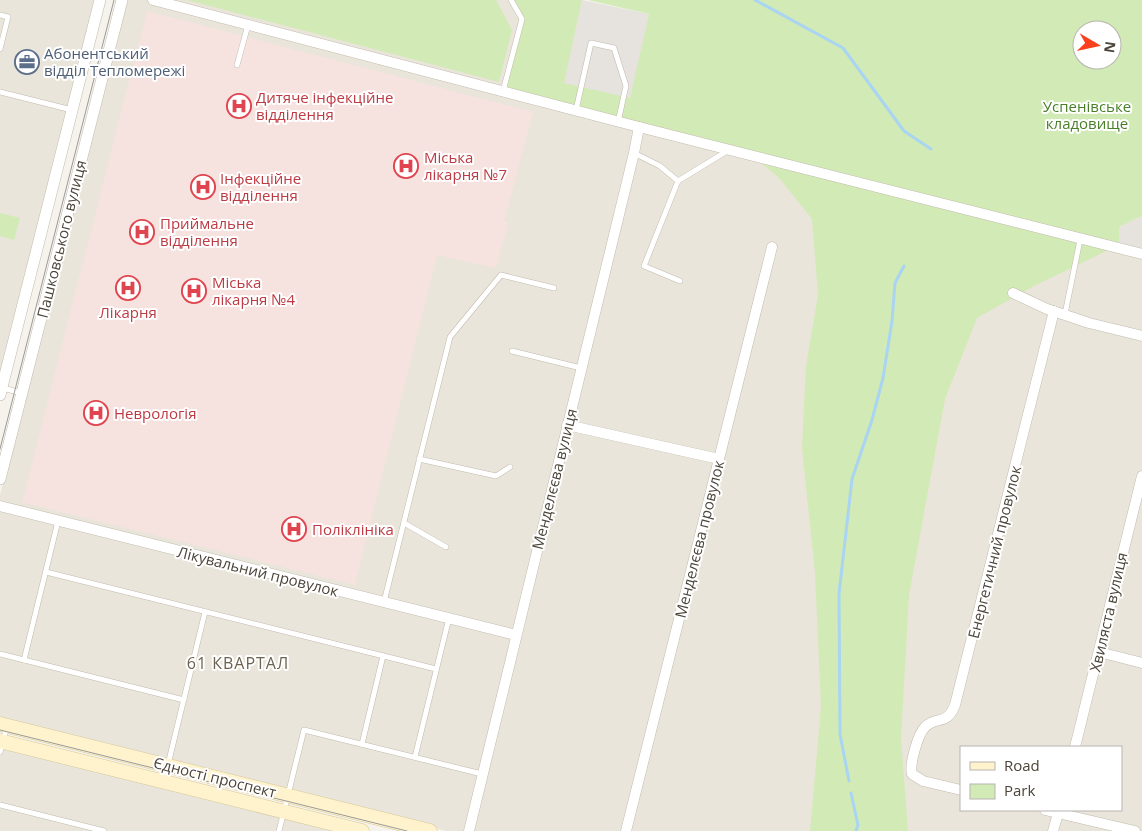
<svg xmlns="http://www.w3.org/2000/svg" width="1142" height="831" font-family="'Open Sans',sans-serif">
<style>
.residential{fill:#eae5da;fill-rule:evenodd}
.industrial{fill:#e6e2dd}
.medical{fill:#f6e3e0}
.green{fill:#d2eab5;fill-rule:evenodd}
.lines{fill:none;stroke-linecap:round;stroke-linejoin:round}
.stream{stroke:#a9d4f2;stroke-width:3}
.service-casing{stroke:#c2bbae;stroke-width:6}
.minor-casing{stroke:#c2bbae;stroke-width:11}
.tertiary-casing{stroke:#c2bbae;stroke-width:12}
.secondary-casing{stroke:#d6c79b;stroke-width:15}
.service{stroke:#fff;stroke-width:5}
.minor{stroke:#fff;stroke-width:10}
.tertiary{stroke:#fff;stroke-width:11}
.secondary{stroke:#fff3cd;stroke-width:14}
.tram{stroke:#9a9a9a;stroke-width:1}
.labels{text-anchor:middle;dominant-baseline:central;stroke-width:4;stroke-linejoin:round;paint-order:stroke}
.service-label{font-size:15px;fill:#4e5e75;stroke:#fff;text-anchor:start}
.health-label{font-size:15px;fill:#be3a42;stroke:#fff;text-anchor:start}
.park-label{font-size:15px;fill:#4a7f2a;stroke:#fff}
.street-label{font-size:15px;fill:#4b4439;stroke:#fff}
.neighbourhood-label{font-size:16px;letter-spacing:1px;fill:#6e6250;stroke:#fff}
</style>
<rect width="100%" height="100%" fill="#f6f3ec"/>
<g class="residential">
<polygon points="0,0 95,0 0,374"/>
<path d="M126 0H514L524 19 506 87 1142 251V831H446L0 720V495ZM961 747H1121V810H961Z"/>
<polygon points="0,745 346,831 0,831"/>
</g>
<g class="industrial">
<polygon points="582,0 649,14 631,99 563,84"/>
<polygon points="1142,216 1142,251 1119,245 1119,227"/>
</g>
<polygon class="medical" points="147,11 533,112 504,221 508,223 496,268 437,255 355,585 22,502"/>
<g class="green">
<polygon points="187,0 496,0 512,30 499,82"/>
<path d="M514 0H582L564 83 630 98 649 14 588 0H1142V216L1119 227V245L1032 287 977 318 945 399 909 595 901 739 908 831H810L821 707 815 573 802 448 806 366 818 295 812 219 780 179 753 156 506 88 524 19ZM1082 30H1112V60H1082Z"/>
<polygon points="0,213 20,218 14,240 0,236"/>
</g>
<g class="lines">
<g class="stream">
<polyline points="755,0 843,48 904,131 931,149"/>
<polyline points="849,781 840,734 839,594 852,479 872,420 883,378 892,321 895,283 904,266"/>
<polyline points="851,793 858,825 856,831"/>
</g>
<defs>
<g id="service">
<polyline points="0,15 8,17 0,49"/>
<polyline points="237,65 248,25"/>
<polyline points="503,91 522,19 511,0"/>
<polyline points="0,92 72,110"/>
<polyline points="576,110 591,43 614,48 626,86 618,122"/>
<polyline points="634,153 660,166 678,181"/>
<polyline points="680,281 644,266 678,181 727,151"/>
<polyline points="1065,314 1080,240"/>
<polyline points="512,351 581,368"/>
<polyline points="3,388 21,393"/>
<polyline points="419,459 496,476 510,467"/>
<polyline points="404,523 446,547"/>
<polyline points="46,572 436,669"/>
<polyline points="384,602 450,337 501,275 554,288"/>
<polyline points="0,654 184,700"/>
<polyline points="24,660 58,521"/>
<polyline points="362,744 383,656"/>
<polyline points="0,752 7,726"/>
<polyline points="415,757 449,618"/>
<polyline points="164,781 205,612"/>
<polyline points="0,805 104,831"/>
<polyline points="279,831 304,730 482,774"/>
</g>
<g id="minor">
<polyline points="153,0 639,127 1142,254"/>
<polyline points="1013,293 1047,309 1089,323 1142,336"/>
<polyline points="567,425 719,459"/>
<polyline points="0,506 516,635"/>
<polyline points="1099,652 1142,663"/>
<polyline points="1075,747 1142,476"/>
<path d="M961 790 923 781 912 774C909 765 918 734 925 727 937 715 946 727 955 705L1054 311"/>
<polyline points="1045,810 1135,831"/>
<polyline points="469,831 634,153 639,127"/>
<polyline points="626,831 772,247"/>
<polyline points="1053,831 1059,810"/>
</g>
<g id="tertiary">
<polyline points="0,395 100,0"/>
<polyline points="0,479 122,0"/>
</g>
<g id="secondary">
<polyline points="0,724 430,831"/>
<polyline points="0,741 362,831"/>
</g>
</defs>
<use href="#service" class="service-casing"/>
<use href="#minor" class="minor-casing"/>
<use href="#tertiary" class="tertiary-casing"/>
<use href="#secondary" class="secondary-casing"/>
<use href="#service" class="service"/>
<use href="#minor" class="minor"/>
<use href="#tertiary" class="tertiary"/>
<use href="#secondary" class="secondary"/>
<g class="tram">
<polyline points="0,449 114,0"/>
<polyline points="0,730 407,831"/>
</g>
</g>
<defs>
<symbol id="office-ring" viewBox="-11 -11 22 22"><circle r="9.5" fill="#fff" stroke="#5c6f8a" stroke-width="1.5"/><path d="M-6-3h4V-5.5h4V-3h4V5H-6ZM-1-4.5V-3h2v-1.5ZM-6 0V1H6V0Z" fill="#5c6f8a"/></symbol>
<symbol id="hospital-ring" viewBox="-11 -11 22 22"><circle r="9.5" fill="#fff" stroke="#e0444e" stroke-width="1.5"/><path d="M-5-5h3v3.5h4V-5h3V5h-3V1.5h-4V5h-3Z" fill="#e0444e"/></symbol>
</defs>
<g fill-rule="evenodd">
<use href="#office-ring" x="13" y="48" width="28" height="28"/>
<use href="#hospital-ring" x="225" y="92" width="28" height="28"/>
<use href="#hospital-ring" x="392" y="152" width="28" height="28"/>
<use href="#hospital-ring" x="189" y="173" width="28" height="28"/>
<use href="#hospital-ring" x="128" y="218" width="28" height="28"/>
<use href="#hospital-ring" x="114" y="274" width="28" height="28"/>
<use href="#hospital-ring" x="180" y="277" width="28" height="28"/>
<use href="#hospital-ring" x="82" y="399" width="28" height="28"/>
<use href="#hospital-ring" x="280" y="515" width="28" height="28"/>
</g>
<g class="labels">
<g class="service-label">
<text x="44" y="53">Абонентський<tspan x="44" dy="17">відділ Тепломережі</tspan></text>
</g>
<g class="health-label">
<text x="256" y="97">Дитяче інфекційне<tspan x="256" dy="17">відділення</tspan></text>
<text x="424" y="157">Міська<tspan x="424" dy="17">лікарня №7</tspan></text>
<text x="220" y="178">Інфекційне<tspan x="220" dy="17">відділення</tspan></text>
<text x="160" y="223">Приймальне<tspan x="160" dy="17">відділення</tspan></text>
<text x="212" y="282">Міська<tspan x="212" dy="17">лікарня №4</tspan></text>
<text x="128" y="312" text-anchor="middle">Лікарня</text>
<text x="114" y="413">Неврологія</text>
<text x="312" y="529">Поліклініка</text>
</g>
<g class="park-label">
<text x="1087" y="106">Успенівське<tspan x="1087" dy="17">кладовище</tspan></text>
</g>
<g class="street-label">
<text transform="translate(61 239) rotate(-76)">Пашковського вулиця</text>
<text transform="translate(554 479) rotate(-76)">Менделєєва вулиця</text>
<text transform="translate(699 539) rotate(-76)">Менделєєва провулок</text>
<text transform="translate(994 552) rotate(-76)">Енергетичний провулок</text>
<text transform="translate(258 571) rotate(14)">Лікувальний провулок</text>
<text transform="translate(1108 612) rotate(-77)">Хвиляста вулиця</text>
<text transform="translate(215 777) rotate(14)">Єдності проспект</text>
</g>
<g class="neighbourhood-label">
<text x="238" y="663">61 КВАРТАЛ</text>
</g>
</g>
<rect x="960" y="746" width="162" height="65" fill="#ffffff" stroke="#b7b4b0"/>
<rect x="970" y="762" width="25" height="8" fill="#fff3cd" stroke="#b7b4b0"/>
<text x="1004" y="771" font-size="15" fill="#4b4439">Road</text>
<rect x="970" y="784" width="25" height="15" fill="#d2eab5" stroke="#b7b4b0"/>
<text x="1004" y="796" font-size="15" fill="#4b4439">Park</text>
<g transform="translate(1097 45) rotate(99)"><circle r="24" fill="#ffffff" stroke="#b7b4b0"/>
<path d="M0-4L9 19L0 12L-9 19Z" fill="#fc3f1d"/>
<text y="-8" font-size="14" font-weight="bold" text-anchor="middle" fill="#4b4439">N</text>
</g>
</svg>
